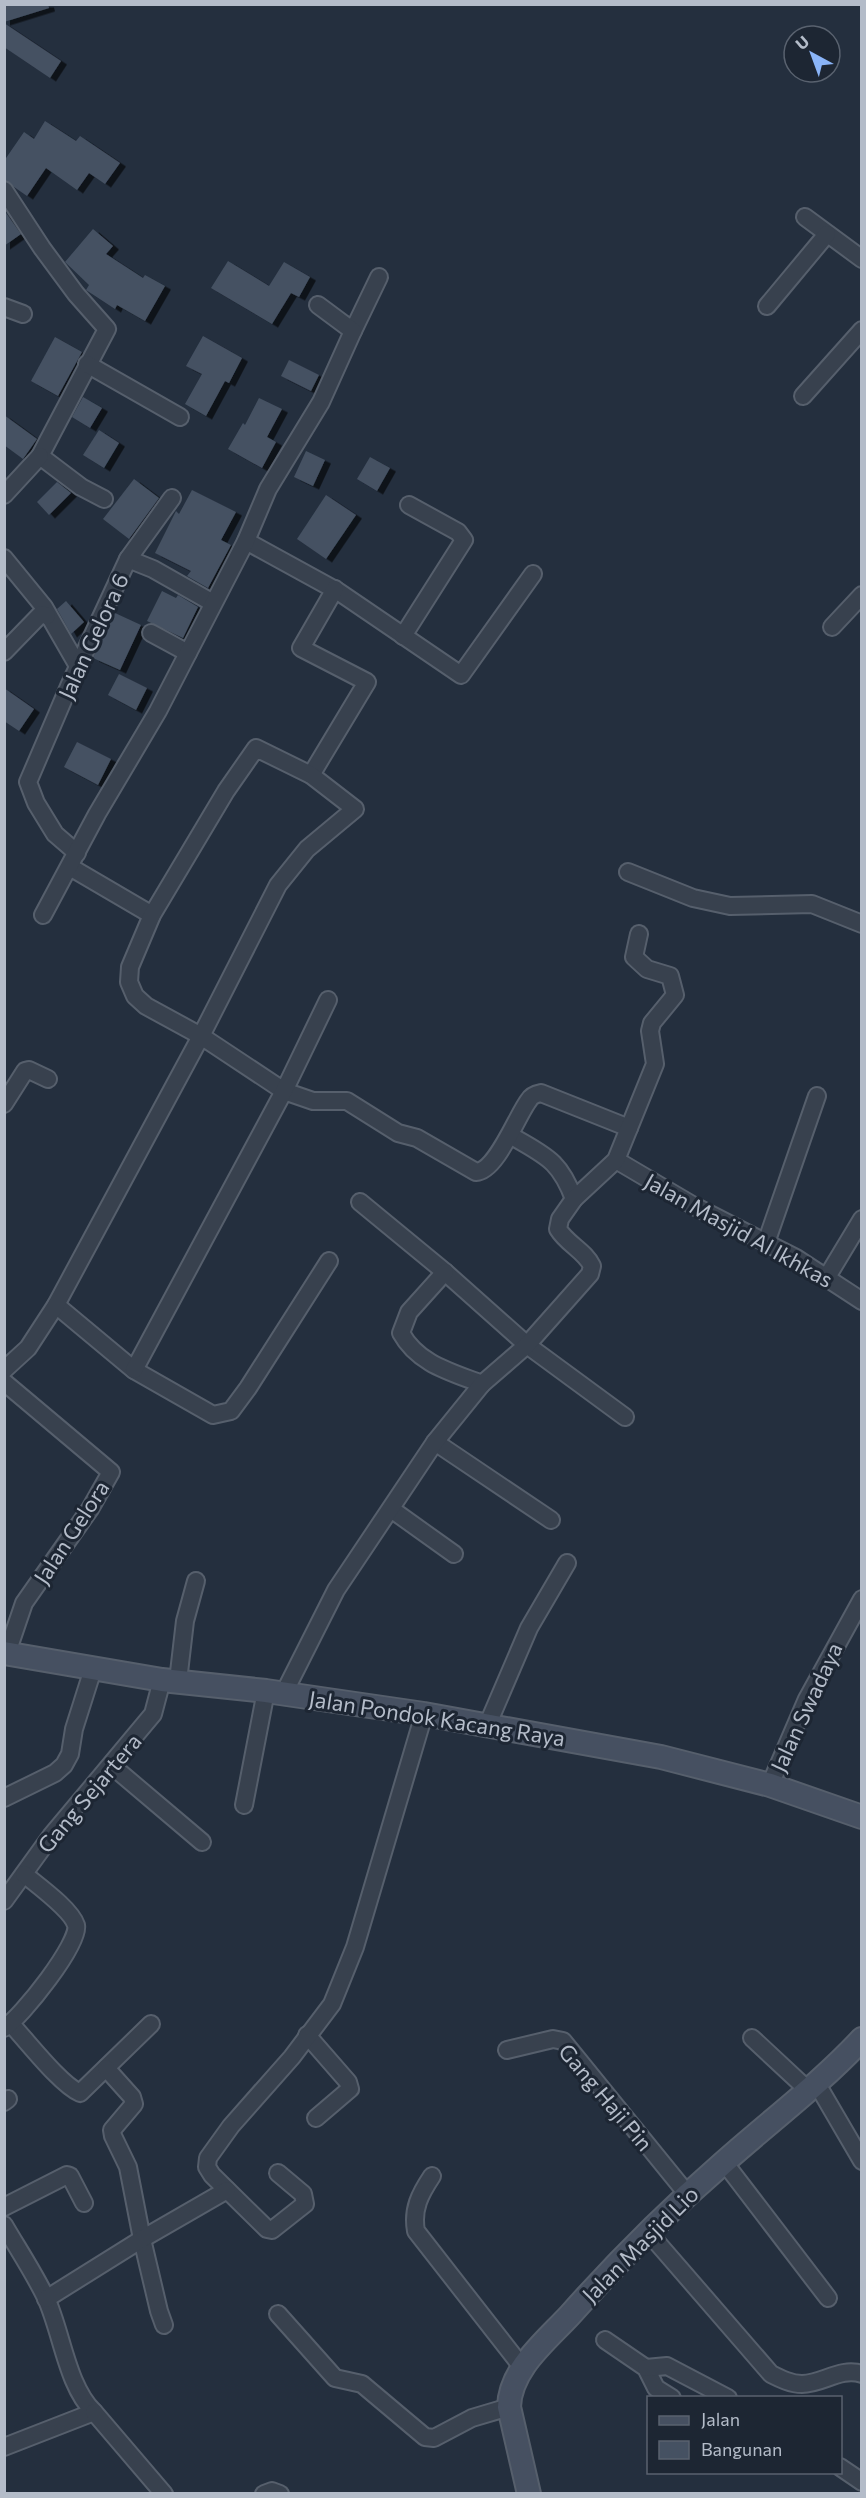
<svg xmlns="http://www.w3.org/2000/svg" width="866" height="2498" font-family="Commissioner,sans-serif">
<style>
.building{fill:#455162;filter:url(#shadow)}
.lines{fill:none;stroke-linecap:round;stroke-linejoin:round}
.street-casing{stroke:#565f6c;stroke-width:20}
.secondary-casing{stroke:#565f6c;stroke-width:26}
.street{stroke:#38414e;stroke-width:16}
.secondary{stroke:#465061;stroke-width:22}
.labels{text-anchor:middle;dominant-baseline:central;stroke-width:6;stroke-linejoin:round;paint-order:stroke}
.street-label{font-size:22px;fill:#b4bcc9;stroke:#1d2633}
</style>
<defs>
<filter id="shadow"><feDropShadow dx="6" dy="3.5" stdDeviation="0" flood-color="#0009"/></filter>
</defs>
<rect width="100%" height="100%" fill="#242f3e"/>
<g class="building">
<polygon points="4,4 48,4 49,8 4,22"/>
<polygon points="4,23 61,61 50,78 4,47"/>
<polygon points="45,121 76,141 80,136 120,163 105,184 89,173 77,190 46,168 27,196 4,180 4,161 24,132 34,139"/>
<polygon points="4,210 21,234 4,246"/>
<polygon points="93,229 113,246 106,254 143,278 145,275 165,286 145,321 117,305 115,309 86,290 89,285 65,262"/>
<polygon points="228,261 269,286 284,262 310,277 299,297 291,293 272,324 211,288"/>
<polygon points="203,336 242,358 229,383 225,381 206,416 185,404 202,374 186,366"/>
<polygon points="55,337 82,352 58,396 31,381"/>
<polygon points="289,360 319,375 311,391 281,376"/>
<polygon points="83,397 102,408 90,428 72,417"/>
<polygon points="259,398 282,409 267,437 276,442 262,468 228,449 243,423 245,425"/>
<polygon points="4,415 37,439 23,459 4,445"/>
<polygon points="99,430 119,443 104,468 83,455"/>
<polygon points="306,451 325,460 313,486 294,477"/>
<polygon points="370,457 390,468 377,491 357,479"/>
<polygon points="134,479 159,498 129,539 103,519"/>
<polygon points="57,482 71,493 49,515 37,502"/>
<polygon points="192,490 236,512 221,540 231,545 208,588 187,576 191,571 155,553 176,511 179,514"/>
<polygon points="326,495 356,515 326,559 297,539"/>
<polygon points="162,591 176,598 178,595 198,607 183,638 147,621"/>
<polygon points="66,601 84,622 71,634 57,609"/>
<polygon points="115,613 141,625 120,670 93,658"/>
<polygon points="119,674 147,688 136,710 108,695"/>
<polygon points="4,688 34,709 19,731 4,721"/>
<polygon points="77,742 111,759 98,785 64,767"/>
</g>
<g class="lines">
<defs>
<g id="street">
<polyline points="4,190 42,248 76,294 107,329 40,456 81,487 104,499"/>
<polyline points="805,217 862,259"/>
<polyline points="767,306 827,234"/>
<polyline points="4,307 23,314"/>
<polyline points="353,331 379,277"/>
<polyline points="87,364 180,417"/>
<polyline points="803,396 862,330"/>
<polyline points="4,495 40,456"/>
<polyline points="246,541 339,592 461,675 533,574"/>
<polyline points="4,558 44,607 78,666"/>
<polyline points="128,559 153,569 213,603"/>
<polyline points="832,627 862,595"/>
<polyline points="151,633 188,653"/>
<polyline points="403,636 464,540 458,532 409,505"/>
<polyline points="4,652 39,616 42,614 47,616"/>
<polyline points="311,775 367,682 301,648 335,589"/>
<polyline points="77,853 55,834 36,803 28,782 70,684 128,559 172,498"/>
<polyline points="70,867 152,915"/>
<polyline points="628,872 693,898 730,906 812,904 862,924"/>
<polyline points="43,915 97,814 158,711 246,541 268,489 321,402 353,331 318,305"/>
<polyline points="4,1104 25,1071 29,1070 48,1079"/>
<path d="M510 1135C545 1156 559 1159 574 1199"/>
<polyline points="616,1160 694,1206 796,1258 862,1301"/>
<polyline points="360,1202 445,1272 527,1345 625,1417"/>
<polyline points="766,1243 817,1096"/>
<path d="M445 1272 409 1312 401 1333C418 1364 451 1372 482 1384"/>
<polyline points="827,1277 862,1219"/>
<polyline points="56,1305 134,1370 213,1415 231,1411 248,1388 329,1261"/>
<path d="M4 1370 28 1348 56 1305 201 1036 278 885 307 849 355 809 311 775 256 748 226 791 152 915 130 967 129 982 135 996 146 1006 201 1036 284 1091 313 1101H347L398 1133 417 1138 476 1172C497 1171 517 1115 529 1100 531 1096 536 1094 541 1093L629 1128"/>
<polyline points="134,1370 284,1091 328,1000"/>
<polyline points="4,1382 111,1472 90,1509 24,1603 7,1653"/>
<polyline points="435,1442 551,1520"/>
<polyline points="391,1509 454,1554"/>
<polyline points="178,1681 185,1621 196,1581"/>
<path d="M284 1693 336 1590 435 1442 482 1384 527 1345 590 1274 592 1266C585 1251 567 1244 558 1229L560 1219 574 1199 616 1160 655 1064 650 1031 652 1023 675 995 670 976 647 969 634 957 639 934"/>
<polyline points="487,1726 529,1628 567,1563"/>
<polyline points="111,1765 202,1842"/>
<polyline points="770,1785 807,1699 862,1599"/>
<polyline points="4,1798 55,1773 64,1765 70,1754 74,1729 93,1669"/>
<polyline points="244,1805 266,1691"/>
<polyline points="4,1901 51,1836 153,1714 162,1680"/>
<path d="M11 2024C28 2042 60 2084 80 2093L151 2024"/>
<path d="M4 2028C21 2018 81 1942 76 1925 71 1909 37 1885 24 1874"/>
<polyline points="307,2035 348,2082 350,2089 316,2118"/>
<polyline points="752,2038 809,2091"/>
<polyline points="507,2050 553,2039 563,2041 688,2195"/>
<polyline points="106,2068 132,2097 134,2104 112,2130 113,2136 128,2167 142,2239 159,2311 164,2325"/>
<polyline points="817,2084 862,2161"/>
<polyline points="4,2102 8,2099"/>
<polyline points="724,2162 828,2298"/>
<polyline points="278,2173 303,2194 305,2204 272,2230 267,2229 212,2175 207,2167 208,2158 231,2126 292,2057 332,2004 355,1947 424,1714"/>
<path d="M432 2176C420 2194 412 2209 416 2231L522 2367"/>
<polyline points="4,2207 67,2175 70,2176 84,2203"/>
<path d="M4 2225C18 2249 34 2273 46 2298 62 2333 67 2386 94 2412L4 2447"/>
<path d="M648 2232 771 2374C781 2379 791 2384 802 2384 823 2384 840 2367 862 2374"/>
<polyline points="46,2299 142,2239 227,2190"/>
<polyline points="278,2314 335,2378 362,2384 425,2437 434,2438 472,2418 509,2407"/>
<polyline points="605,2340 646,2368 656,2388 672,2398"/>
<polyline points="646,2368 667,2366 728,2398"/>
<polyline points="94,2412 164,2494"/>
<polyline points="840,2467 862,2482"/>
<polyline points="264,2494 272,2491 280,2494"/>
</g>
<g id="secondary">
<polyline points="4,1653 162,1680 266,1691 424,1714 661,1757 770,1785 862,1817"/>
<path d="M529 2494 509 2407C510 2369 546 2341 570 2315 618 2261 668 2211 722 2164 769 2122 819 2085 862 2039"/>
</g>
</defs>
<use href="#street" class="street-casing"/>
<use href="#secondary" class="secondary-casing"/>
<use href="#street" class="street"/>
<use href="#secondary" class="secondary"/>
</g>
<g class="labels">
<g class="street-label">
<text transform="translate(93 636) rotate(-65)">Jalan Gelora 6</text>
<text transform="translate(739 1230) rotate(29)">Jalan Masjid Al Ikhkas</text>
<text transform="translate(71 1532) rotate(-57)">Jalan Gelora</text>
<text transform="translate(806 1707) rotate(-65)">Jalan Swadaya</text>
<text transform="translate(437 1718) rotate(9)">Jalan Pondok Kacang Raya</text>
<text transform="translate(89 1793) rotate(-50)">Gang Sejartera</text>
<text transform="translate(606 2097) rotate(50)">Gang Haji Pin</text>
<text transform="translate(640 2244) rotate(-45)">Jalan Masjid Lio</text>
</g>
</g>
<rect width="866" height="2498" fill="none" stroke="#b4bcc9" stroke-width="12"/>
<rect x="647" y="2396" width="195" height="78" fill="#1d2633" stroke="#59626f" stroke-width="1.5"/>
<rect x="659" y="2416" width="30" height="9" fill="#465061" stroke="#59626f" stroke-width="1.5"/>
<text x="701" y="2426" font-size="18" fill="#b4bcc9">Jalan</text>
<rect x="659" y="2441" width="30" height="18" fill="#455162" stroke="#59626f" stroke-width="1.5"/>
<text x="701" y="2456" font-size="18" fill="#b4bcc9">Bangunan</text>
<g transform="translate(812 54) rotate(319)"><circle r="28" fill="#1d2633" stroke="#59626f" stroke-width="1.5"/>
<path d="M0-4.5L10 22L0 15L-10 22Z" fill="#8ab4f8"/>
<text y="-9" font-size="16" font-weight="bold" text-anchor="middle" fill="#b4bcc9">U</text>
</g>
</svg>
